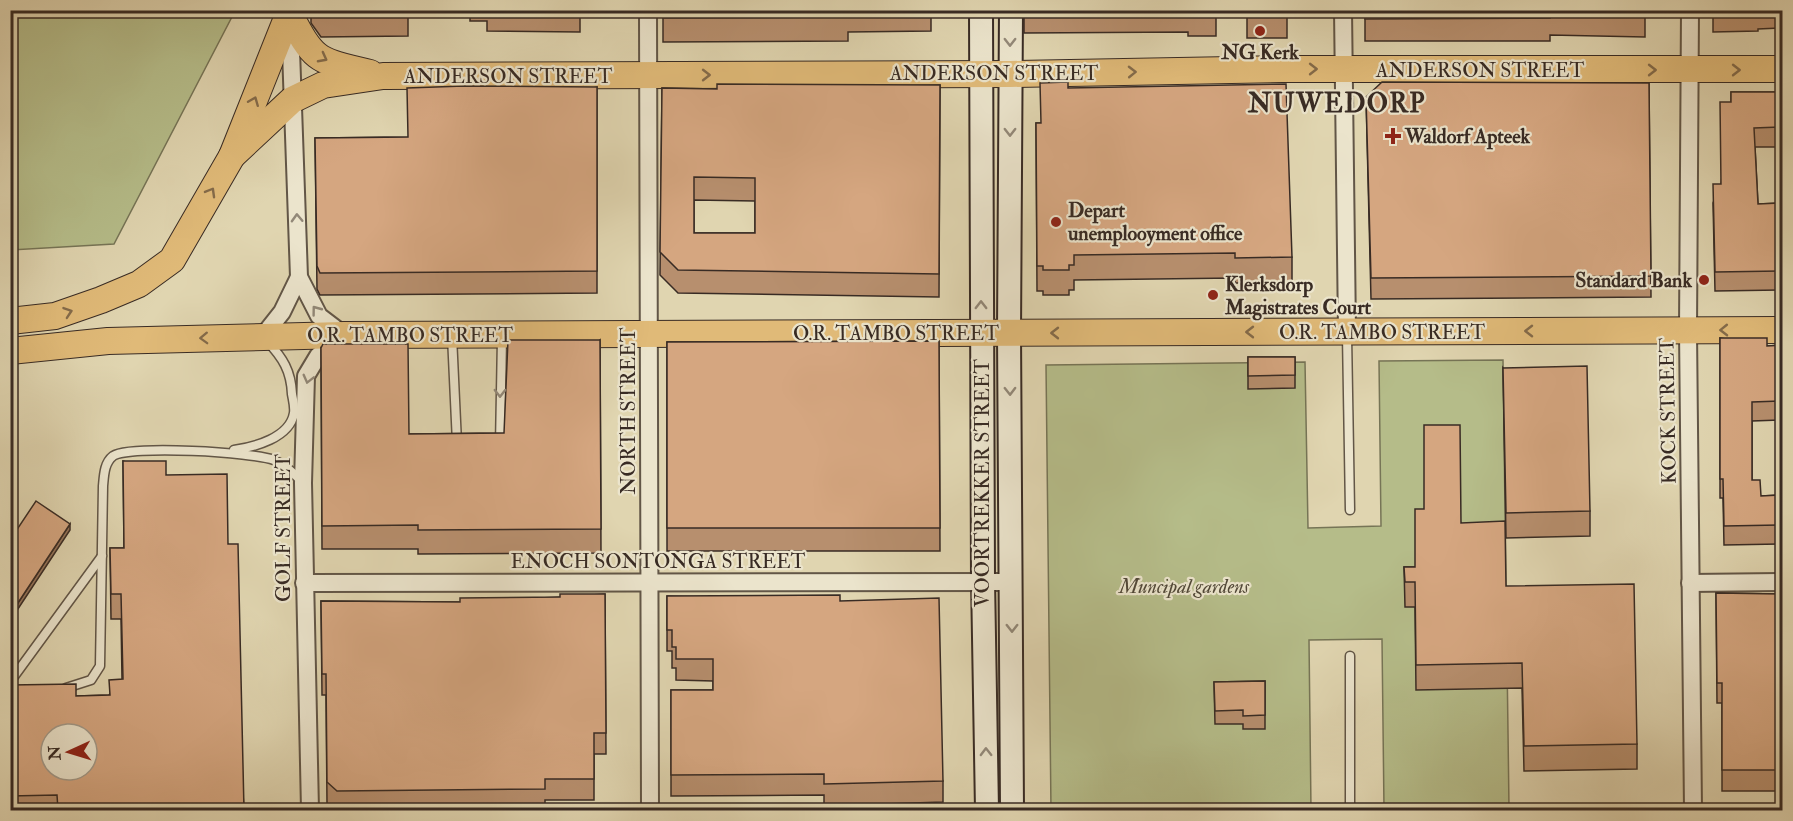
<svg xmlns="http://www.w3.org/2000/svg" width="1793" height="821" font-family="'IM FELL Double Pica',serif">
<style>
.green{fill:#b5bc89;stroke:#767456;stroke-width:1.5}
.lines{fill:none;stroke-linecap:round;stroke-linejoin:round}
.lane-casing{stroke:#625647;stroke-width:11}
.street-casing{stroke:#625647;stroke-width:20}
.secondary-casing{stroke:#382b24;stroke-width:26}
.primary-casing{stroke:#382b24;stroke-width:28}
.lane{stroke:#ebe4cc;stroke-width:8}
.street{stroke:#ebe4cc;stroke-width:16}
.secondary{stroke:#ebe4cc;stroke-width:22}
.primary{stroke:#e0ba78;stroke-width:26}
.wall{fill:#b78f6e;stroke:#382b24;stroke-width:1.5;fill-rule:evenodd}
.shaded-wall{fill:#95745a;stroke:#382b24;stroke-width:1.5}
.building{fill:#d5a680;stroke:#382b24;stroke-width:1.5;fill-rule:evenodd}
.oneway{stroke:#928878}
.oneway2{stroke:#846b4a}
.poi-dot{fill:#8f2418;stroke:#ebe4cc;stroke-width:2}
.labels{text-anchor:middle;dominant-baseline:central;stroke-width:4.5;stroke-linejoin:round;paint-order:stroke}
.poi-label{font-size:20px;font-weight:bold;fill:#382b24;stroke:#ebe4cc;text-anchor:start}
.street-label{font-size:20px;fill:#382b24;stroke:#ebe4cc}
.park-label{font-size:20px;font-style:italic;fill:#514838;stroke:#ebe4cc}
.district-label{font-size:26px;font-weight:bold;letter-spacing:1.5px;fill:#382b24;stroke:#ebe4cc}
</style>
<rect width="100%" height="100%" fill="#e0d5b0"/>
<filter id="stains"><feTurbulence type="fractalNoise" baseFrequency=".00333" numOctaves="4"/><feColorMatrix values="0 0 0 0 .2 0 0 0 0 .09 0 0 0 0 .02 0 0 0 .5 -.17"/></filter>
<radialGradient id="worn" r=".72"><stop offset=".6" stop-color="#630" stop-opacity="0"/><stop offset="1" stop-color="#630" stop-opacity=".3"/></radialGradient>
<g class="green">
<polygon points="11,10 235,11 114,244 11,250"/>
<polygon points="1503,360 1509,807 1384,809 1382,639 1309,640 1311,810 1051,810 1046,365 1305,362 1308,528 1381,526 1379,361"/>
</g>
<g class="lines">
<defs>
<g id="lane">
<polyline points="1347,335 1350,510"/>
<polyline points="452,336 457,443"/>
<polyline points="500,445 502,338"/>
<path d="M234 450C254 447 290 438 294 413 295 407 293 400 292 394 291 371 283 358 267 341"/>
<polyline points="10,682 102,556"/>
<path d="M66 688 91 680 100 666 103 486C104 476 104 463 113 456 130 445 253 452 274 460 286 465 294 474 303 483"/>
<polyline points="1350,810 1350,656"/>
</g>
<g id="street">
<polyline points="648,10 650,810"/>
<polyline points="1343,10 1347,332"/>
<polyline points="1690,10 1688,331 1693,810"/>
<polyline points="290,22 299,277 319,316 344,335 318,356 306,376 303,483 310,810"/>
<polyline points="263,336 282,312 299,277"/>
<polyline points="304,583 1012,582"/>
<polyline points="1690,583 1782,582"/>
</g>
<g id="secondary">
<polyline points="981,10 983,580 987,810"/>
<polyline points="1011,10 1009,333 1012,810"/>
</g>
<g id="primary">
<path d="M289 13C315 63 317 60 370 73"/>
<polyline points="232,156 292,100 323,85 383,76 1010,74 1282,69 1782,69"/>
<polyline points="10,321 55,316 101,300 139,284 172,260 232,156 289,13"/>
<polyline points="10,351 108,341 344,335 1782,330"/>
</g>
</defs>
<use href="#lane" class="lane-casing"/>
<use href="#street" class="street-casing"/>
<use href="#secondary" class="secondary-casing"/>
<use href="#primary" class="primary-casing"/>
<use href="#lane" class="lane"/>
<use href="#street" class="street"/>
<use href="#secondary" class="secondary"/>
<use href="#primary" class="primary"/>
</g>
<g class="wall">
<polygon points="311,10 580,10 580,32 487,31 487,21 470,21 470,14 408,15 408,36 321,37 311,23"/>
<polygon points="663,10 931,10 931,31 848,32 848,41 663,42"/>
<polygon points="1024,10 1216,10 1216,36 1188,36 1188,32 1024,33"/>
<rect x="1247" y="10" width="40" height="28"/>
<polygon points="1365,10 1645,10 1645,37 1550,35 1550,41 1365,41"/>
<polygon points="1713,10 1782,10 1782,28 1758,29 1758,31 1713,32"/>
<polygon points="1649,83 1651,297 1371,299 1366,97"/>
<path d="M940 85 939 297 678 293 660 275 662 88 717 89ZM694 200 755 201V233H694Z"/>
<polygon points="597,87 597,293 320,295 317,289 315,138 408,137"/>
<polygon points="1068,88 1292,257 1292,283 1235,283 1235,278 1074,280 1074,290 1069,290 1069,295 1043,295 1043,291 1037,291 1036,123 1041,123"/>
<polygon points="1731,92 1782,92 1782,147 1755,147 1758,204 1782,203 1782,290 1715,291 1713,203 1721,184 1731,102"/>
<polygon points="1720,338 1767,346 1782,345 1782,420 1752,421 1752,480 1761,496 1782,495 1782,544 1724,545 1723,498 1720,498"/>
<polygon points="600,340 601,553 418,554 418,549 322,549 321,348 409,434 504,433"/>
<polygon points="939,341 940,551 667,551 667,342"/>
<polygon points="1248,357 1295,357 1295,388 1248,389"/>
<polygon points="1503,368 1590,511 1590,536 1506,538"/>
<polygon points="123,461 166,475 228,544 244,810 10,810 10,685 76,696 109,695 122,679 121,619 111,619 110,548 124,548"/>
<polygon points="1461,523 1506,586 1637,744 1637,769 1524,771 1522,688 1416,690 1415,607 1405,607 1404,567 1415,567"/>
<polygon points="1716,593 1782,594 1782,798 1777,798 1777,791 1722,791 1722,703 1717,703"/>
<polygon points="605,594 606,754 594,754 594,800 545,800 545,810 335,810 327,803 326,695 322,695 321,601 460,602 560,597"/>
<polygon points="667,596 840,601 943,781 943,802 824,806 824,795 671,796 671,690 713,690 713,681 676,680 676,668 672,668 672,651 667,651"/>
<polygon points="1265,681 1265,729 1243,729 1243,724 1215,724 1214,682"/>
</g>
<polygon class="shaded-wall" points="70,524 70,530 10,621 10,615"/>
<g class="building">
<polygon points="319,10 408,10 408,11 321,12"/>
<polygon points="663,10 848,10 848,17 663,18"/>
<rect x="1188" y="10" width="28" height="2"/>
<polygon points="1247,10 1287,10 1287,13 1247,14"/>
<polygon points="1365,10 1645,10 1645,15 1550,13 1550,18 1365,19"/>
<polygon points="1068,82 1068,88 1286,84 1292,257 1235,258 1235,253 1074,255 1074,265 1069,265 1069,270 1043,270 1043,266 1037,266 1036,123 1041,123 1040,83"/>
<polygon points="1382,82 1649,83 1651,276 1371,278 1366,97"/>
<path d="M717 84 940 85 939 274 678 270 660 252 662 88 717 89ZM694 177 755 178V233H694Z"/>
<polygon points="464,86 597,87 597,271 320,273 317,266 315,138 408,137 407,88"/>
<polygon points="1731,92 1782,92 1782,127 1754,128 1758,204 1782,203 1782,271 1715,272 1713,184 1721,184 1720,102 1731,102"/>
<polygon points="1720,338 1767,338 1767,346 1782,345 1782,401 1752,402 1752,480 1760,480 1761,496 1782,495 1782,525 1724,526 1723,479 1720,479"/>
<polygon points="508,340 600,340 601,529 418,530 418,525 322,526 321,348 323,344 408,344 409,434 504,433"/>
<polygon points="939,341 940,528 667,528 667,342"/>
<polygon points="1248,357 1295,357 1295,375 1248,376"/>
<polygon points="1587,366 1590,511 1506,513 1503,368"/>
<polygon points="1424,425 1460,425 1461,523 1505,521 1506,586 1634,584 1637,744 1524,746 1522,663 1416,665 1415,582 1405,582 1404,567 1415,567 1415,509 1424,509"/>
<path d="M123 461H166V475L227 474 228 544H238L244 810H58L57 795 10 796V685L76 684V696L110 695 109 680 123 679 121 594H111L110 548H124ZM51 734H87V770H51Z"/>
<polygon points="36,501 70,524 10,615 10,540"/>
<polygon points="1716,593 1782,594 1782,777 1777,777 1777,770 1722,770 1722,683 1717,683"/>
<polygon points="560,594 605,594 606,733 594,733 594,779 545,779 545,789 337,791 327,782 326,674 322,674 321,601 460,602 460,598 560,597"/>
<polygon points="840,595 840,601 939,598 943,781 824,784 824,774 671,775 671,690 713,690 713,659 676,659 676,647 672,647 672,630 667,630 667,596"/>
<polygon points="1265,681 1265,715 1243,716 1243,710 1215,711 1214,682"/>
</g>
<defs><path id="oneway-chevron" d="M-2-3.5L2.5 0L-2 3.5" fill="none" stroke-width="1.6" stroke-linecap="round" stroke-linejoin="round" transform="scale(1.5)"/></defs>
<g class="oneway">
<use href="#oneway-chevron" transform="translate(1010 42) rotate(90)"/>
<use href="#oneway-chevron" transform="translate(1010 132) rotate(90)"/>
<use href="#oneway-chevron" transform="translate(297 218) rotate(-92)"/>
<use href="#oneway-chevron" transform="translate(981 305) rotate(-90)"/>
<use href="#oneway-chevron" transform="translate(316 310) rotate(-127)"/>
<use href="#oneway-chevron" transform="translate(308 379) rotate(104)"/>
<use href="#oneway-chevron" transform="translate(1010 391) rotate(89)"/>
<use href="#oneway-chevron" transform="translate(500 393) rotate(90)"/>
<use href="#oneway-chevron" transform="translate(1012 628) rotate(90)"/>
<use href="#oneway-chevron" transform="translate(986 752) rotate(-91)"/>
</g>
<g class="oneway2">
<use href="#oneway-chevron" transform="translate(323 58) rotate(28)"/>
<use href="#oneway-chevron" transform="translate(1313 69)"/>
<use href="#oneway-chevron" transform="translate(1652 70)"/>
<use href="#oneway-chevron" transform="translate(1736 70)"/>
<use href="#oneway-chevron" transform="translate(1132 72) rotate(-1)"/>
<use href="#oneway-chevron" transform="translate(706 75)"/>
<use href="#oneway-chevron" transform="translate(254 101) rotate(-68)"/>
<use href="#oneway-chevron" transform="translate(211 192) rotate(-60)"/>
<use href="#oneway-chevron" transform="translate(68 312) rotate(-19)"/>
<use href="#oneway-chevron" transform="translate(1724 330) rotate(179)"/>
<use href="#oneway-chevron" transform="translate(1529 331) rotate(180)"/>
<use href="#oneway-chevron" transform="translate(1250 332) rotate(180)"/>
<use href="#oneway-chevron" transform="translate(1055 333) rotate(180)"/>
<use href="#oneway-chevron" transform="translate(204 338) rotate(178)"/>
</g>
<g class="poi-dot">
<circle cx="1260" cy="31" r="6"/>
<path d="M1390 127h6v6h6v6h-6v6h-6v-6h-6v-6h6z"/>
<circle cx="1056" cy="222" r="6"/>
<circle cx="1704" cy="280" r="6"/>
<circle cx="1213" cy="295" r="6"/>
</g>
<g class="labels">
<g class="poi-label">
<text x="1260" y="52" text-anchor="middle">NG Kerk</text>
<text x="1405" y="136">Waldorf Apteek</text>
<text x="1068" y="210">Depart<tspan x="1068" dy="23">unemplooyment office</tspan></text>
<text x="1692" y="280" text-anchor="end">Standard Bank</text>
<text x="1225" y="284">Klerksdorp<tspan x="1225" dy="23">Magistrates Court</tspan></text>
</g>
<g class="street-label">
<text x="1480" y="70">ANDERSON STREET</text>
<text x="994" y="73">ANDERSON STREET</text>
<text x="508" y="76">ANDERSON STREET</text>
<text x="1382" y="332">O.R. TAMBO STREET</text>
<text x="896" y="333">O.R. TAMBO STREET</text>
<text x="410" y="335">O.R. TAMBO STREET</text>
<text transform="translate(628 411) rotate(-90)">NORTH STREET</text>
<text transform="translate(1668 411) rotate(-91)">KOCK STREET</text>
<text transform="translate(982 483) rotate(-90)">VOORTREKKER STREET</text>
<text transform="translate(283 528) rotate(-90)">GOLF STREET</text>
<text x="658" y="561">ENOCH SONTONGA STREET</text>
</g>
<g class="park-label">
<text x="1184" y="586">Muncipal gardens</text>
</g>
<g class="district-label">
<text x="1337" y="104">NUWEDORP</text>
</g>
</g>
<rect width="1793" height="821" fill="none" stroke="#e0d5b0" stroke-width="36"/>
<rect x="12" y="12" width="1769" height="797" fill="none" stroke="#382b24" stroke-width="3"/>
<rect x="18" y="18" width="1757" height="785" fill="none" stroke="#382b24" stroke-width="1.5"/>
<g transform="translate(69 752) rotate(266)"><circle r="28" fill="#ebe4cc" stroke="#a39a89" stroke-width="1.5"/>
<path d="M0-4.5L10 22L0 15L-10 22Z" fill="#8f2418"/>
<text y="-9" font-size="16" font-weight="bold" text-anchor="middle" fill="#382b24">N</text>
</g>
<rect width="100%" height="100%" filter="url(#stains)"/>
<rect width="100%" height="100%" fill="url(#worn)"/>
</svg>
